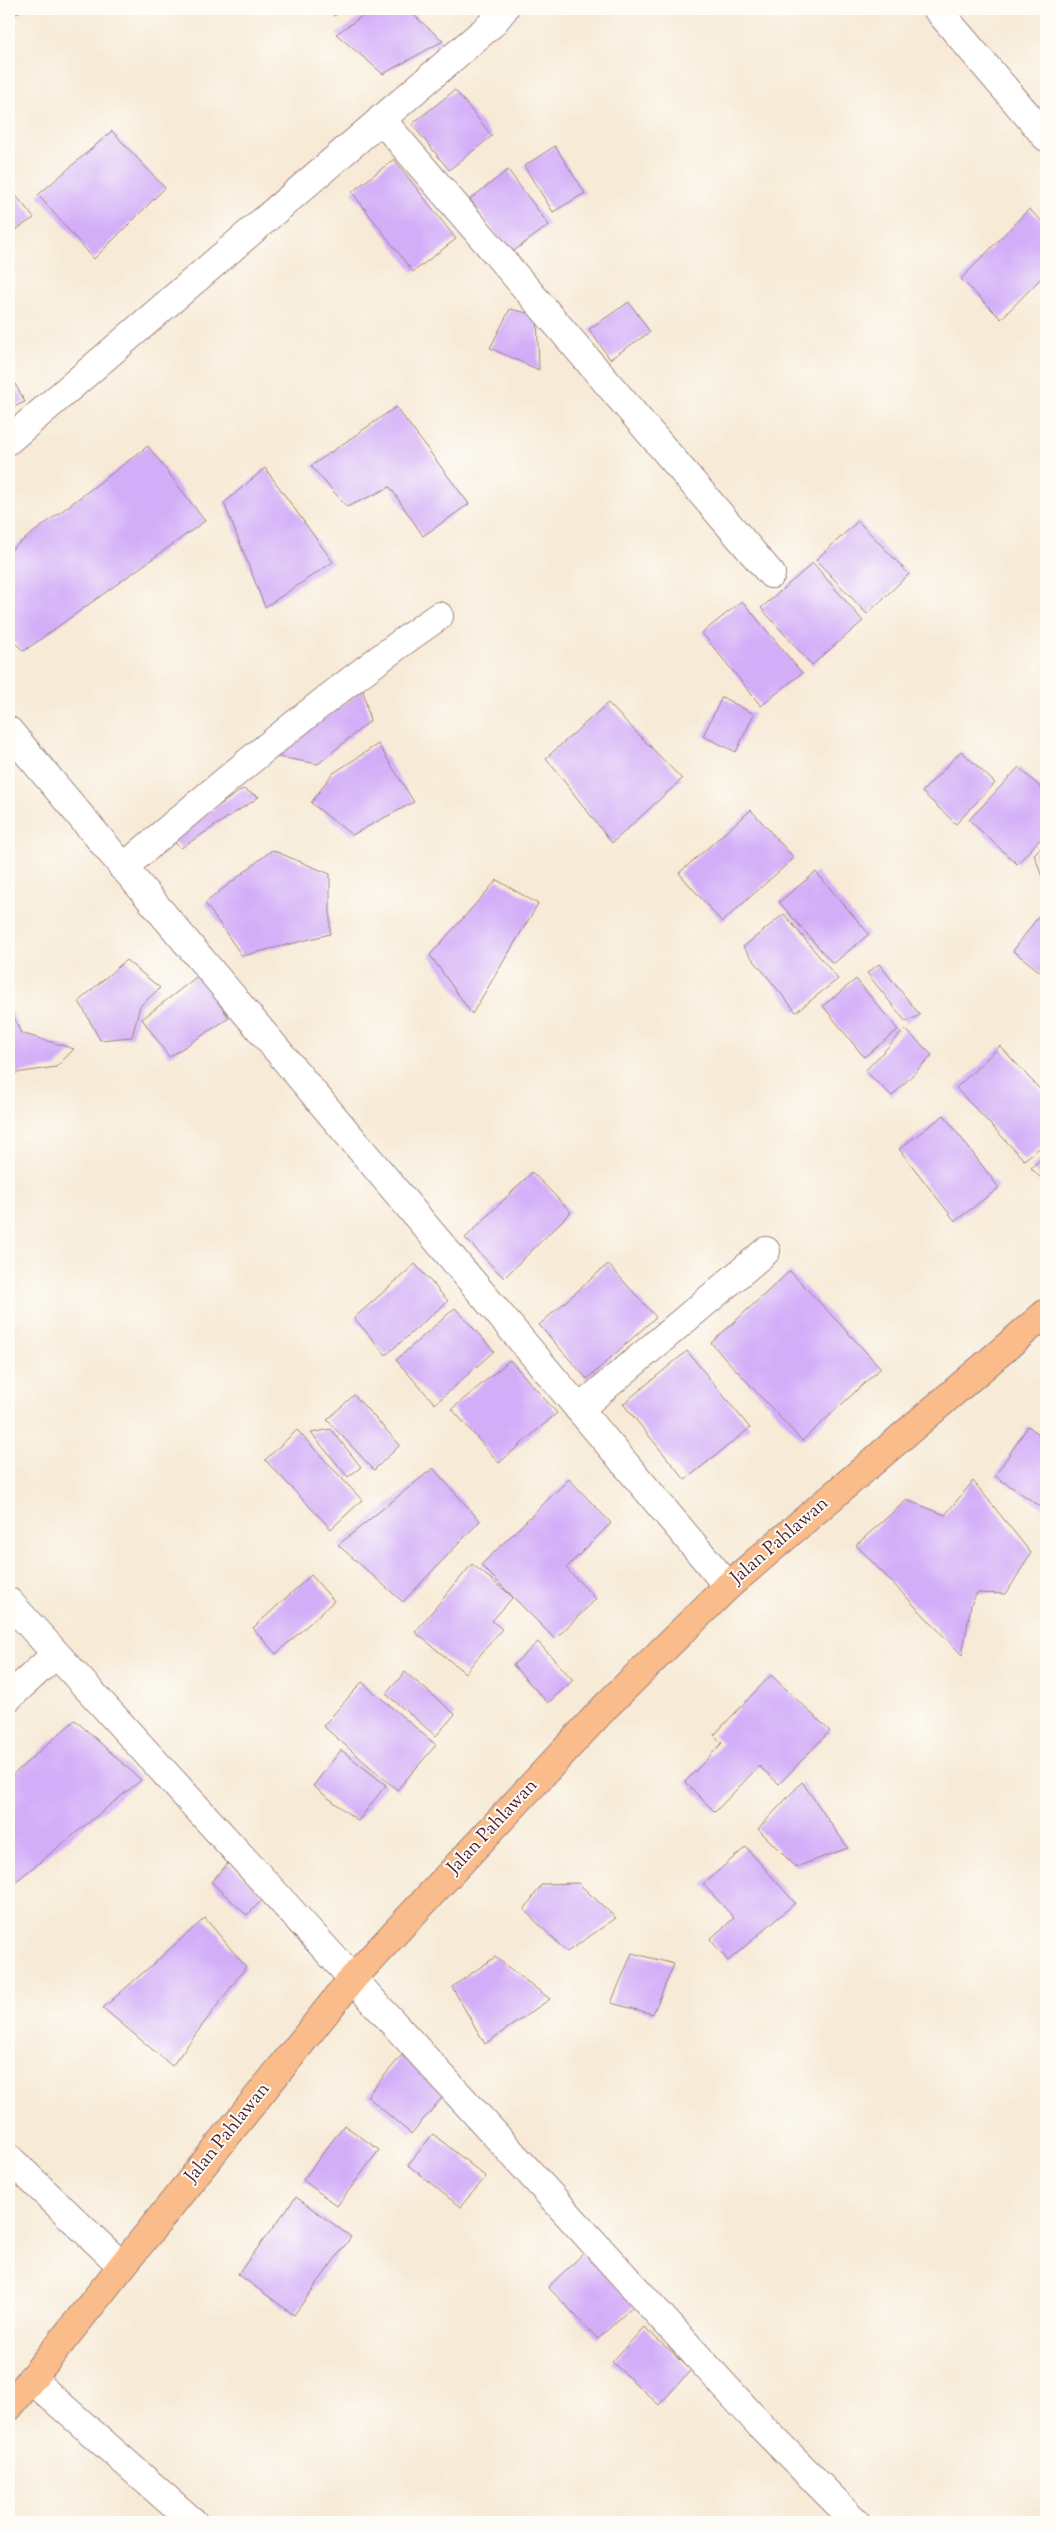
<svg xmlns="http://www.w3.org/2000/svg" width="1055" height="2531" font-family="'Sorts Mill Goudy',serif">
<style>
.building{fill:#d3aef8}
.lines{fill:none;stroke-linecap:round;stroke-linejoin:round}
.minor-casing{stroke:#a08480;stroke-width:30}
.major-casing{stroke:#a08480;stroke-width:30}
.minor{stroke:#fff;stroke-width:28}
.major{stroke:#f9bc8a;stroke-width:28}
.labels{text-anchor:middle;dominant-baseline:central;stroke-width:4;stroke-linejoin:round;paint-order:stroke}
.street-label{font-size:19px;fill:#4a1f2b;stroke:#fdfcf7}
</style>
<rect width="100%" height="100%" fill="#fdfcf7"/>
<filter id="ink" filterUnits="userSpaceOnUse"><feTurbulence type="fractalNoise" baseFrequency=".02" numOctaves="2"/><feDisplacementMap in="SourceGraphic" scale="10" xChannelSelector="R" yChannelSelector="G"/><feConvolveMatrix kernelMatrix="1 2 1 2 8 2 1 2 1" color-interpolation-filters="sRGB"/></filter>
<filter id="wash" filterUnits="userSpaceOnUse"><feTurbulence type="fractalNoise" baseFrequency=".0096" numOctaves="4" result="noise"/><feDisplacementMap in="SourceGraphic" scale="20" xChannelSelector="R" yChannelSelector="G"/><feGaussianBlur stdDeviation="1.12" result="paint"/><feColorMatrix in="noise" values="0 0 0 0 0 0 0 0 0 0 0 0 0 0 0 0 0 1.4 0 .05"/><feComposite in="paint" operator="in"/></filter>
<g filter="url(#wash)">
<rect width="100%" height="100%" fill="#f7ead6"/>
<g id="blocks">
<g class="building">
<polygon points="9,9 23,9 9,19"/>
<polygon points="329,9 346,9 334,16"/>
<polygon points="373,9 407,9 443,41 383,74 336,34"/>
<polygon points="455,90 492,136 449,170 412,124"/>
<polygon points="112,131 165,188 94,259 38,195"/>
<polygon points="555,146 585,193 553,212 524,166"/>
<polygon points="394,159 456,239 413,272 352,192"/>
<polygon points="508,170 549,225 511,253 470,199"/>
<polygon points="9,187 34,218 9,234"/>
<polygon points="1029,209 1046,225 1046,273 1001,319 961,279"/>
<polygon points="629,302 650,332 610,359 589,329"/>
<polygon points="510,309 537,315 539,370 490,348"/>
<polygon points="9,373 25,402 9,409"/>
<polygon points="396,407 469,504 423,536 390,487 347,507 311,466"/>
<polygon points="148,446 205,521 24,651 9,638 9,551"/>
<polygon points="265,468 333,562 265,607 224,503"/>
<polygon points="858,521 909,574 867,614 816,560"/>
<polygon points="813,563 863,621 812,665 761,608"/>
<polygon points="742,601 802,673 761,706 702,633"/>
<polygon points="363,690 370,721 318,764 273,756"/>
<polygon points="722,697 754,714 736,752 703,736"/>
<polygon points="608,703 682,779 612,843 546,758"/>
<polygon points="378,744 414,802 352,835 311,803 332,774"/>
<polygon points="961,751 995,783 956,824 922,792"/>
<polygon points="1019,767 1046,793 1046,833 1017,864 969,820"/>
<polygon points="243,789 259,797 181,848 170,839"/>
<polygon points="751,810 794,858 722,922 679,873"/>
<polygon points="1046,843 1046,888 1034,854"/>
<polygon points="272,850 330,874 330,934 242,956 205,903"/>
<polygon points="816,872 869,934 833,964 779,902"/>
<polygon points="497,880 538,904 472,1014 430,955"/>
<polygon points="1046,906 1046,976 1013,951"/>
<polygon points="784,914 838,979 796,1012 743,947"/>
<polygon points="126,960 160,988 140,1006 132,1037 100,1040 79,1001"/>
<polygon points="879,964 920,1015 906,1022 867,973"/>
<polygon points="199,975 229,1018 169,1057 142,1019"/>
<polygon points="856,979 898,1030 864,1057 823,1006"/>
<polygon points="9,1006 21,1033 74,1049 56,1067 9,1074"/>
<polygon points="905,1029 932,1055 892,1096 865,1071"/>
<polygon points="1000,1046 1046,1096 1046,1143 1024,1160 956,1088"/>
<polygon points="944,1115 999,1188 955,1221 899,1149"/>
<polygon points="1046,1154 1046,1183 1031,1168"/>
<polygon points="532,1172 571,1212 504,1278 465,1238"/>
<polygon points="415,1264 448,1301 386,1355 354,1318"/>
<polygon points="608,1264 656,1317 587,1379 539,1325"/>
<polygon points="790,1271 881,1368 802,1441 711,1343"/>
<polygon points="455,1308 494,1351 435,1404 396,1360"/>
<polygon points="687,1351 750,1428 685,1480 623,1404"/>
<polygon points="510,1360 557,1413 499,1463 452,1409"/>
<polygon points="354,1395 400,1445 374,1470 327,1420"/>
<polygon points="1028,1426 1046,1439 1046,1510 995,1476"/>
<polygon points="331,1429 361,1467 348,1477 311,1433"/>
<polygon points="297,1430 362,1500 331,1529 265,1460"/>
<polygon points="433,1468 480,1521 403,1602 338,1545"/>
<polygon points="569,1479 611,1523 566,1568 596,1599 555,1639 481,1565"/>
<polygon points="973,1481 1031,1553 1006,1594 977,1593 971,1605 962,1655 856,1545 907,1500 945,1515"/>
<polygon points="472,1564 513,1597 492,1621 502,1629 465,1673 415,1632"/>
<polygon points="311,1575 334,1601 276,1654 253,1628"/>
<polygon points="538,1642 573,1680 548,1703 513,1665"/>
<polygon points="405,1672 455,1714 436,1736 386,1694"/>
<polygon points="771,1675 830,1731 779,1784 759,1766 715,1812 685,1782 722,1743 714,1735"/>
<polygon points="362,1682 436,1745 397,1790 323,1726"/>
<polygon points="75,1720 141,1780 9,1887 9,1778"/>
<polygon points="341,1750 386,1785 358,1821 313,1786"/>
<polygon points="802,1782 848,1848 796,1867 758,1829"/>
<polygon points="746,1847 795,1903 728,1961 710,1939 734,1918 703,1884"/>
<polygon points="228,1863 265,1897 247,1915 211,1882"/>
<polygon points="578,1883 616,1918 567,1952 524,1910 542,1884"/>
<polygon points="205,1918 246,1967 172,2066 103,2008"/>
<polygon points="632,1953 674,1964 653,2014 611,2003"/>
<polygon points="495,1957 550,1999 485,2044 452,1987"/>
<polygon points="402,2055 446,2093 411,2134 367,2096"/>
<polygon points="344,2125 379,2150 337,2206 303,2180"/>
<polygon points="433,2134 486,2177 460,2207 408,2165"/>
<polygon points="296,2197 351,2237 294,2315 238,2274"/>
<polygon points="585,2252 634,2305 598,2339 548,2287"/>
<polygon points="644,2327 691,2370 659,2405 612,2362"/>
</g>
</g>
</g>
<g filter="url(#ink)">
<use href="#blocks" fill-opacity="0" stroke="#a08480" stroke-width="1"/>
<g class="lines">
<defs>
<g id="minor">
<polyline points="937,9 1046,137"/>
<polyline points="381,119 771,574"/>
<polyline points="9,440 492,24 504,9"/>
<polyline points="9,731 728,1586"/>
<path d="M123 868C225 780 329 693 439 616"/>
<polyline points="579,1409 766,1251"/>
<polyline points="9,1602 761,2426 856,2522"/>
<polyline points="9,1697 55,1655"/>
<polyline points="9,2158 122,2266"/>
<polyline points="31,2379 193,2522"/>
</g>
<polyline id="major" points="9,2407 353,1978 607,1705 728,1586 1046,1313"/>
</defs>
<use href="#minor" class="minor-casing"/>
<use href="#major" class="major-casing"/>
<use href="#minor" class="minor"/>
<use href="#major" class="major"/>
</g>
</g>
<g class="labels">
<g class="street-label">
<text transform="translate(780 1541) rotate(-41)">Jalan Pahlawan</text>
<text transform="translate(493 1827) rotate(-47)">Jalan Pahlawan</text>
<text transform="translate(228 2133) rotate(-51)">Jalan Pahlawan</text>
</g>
</g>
<rect width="1055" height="2531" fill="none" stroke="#fdfcf7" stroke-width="30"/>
</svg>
